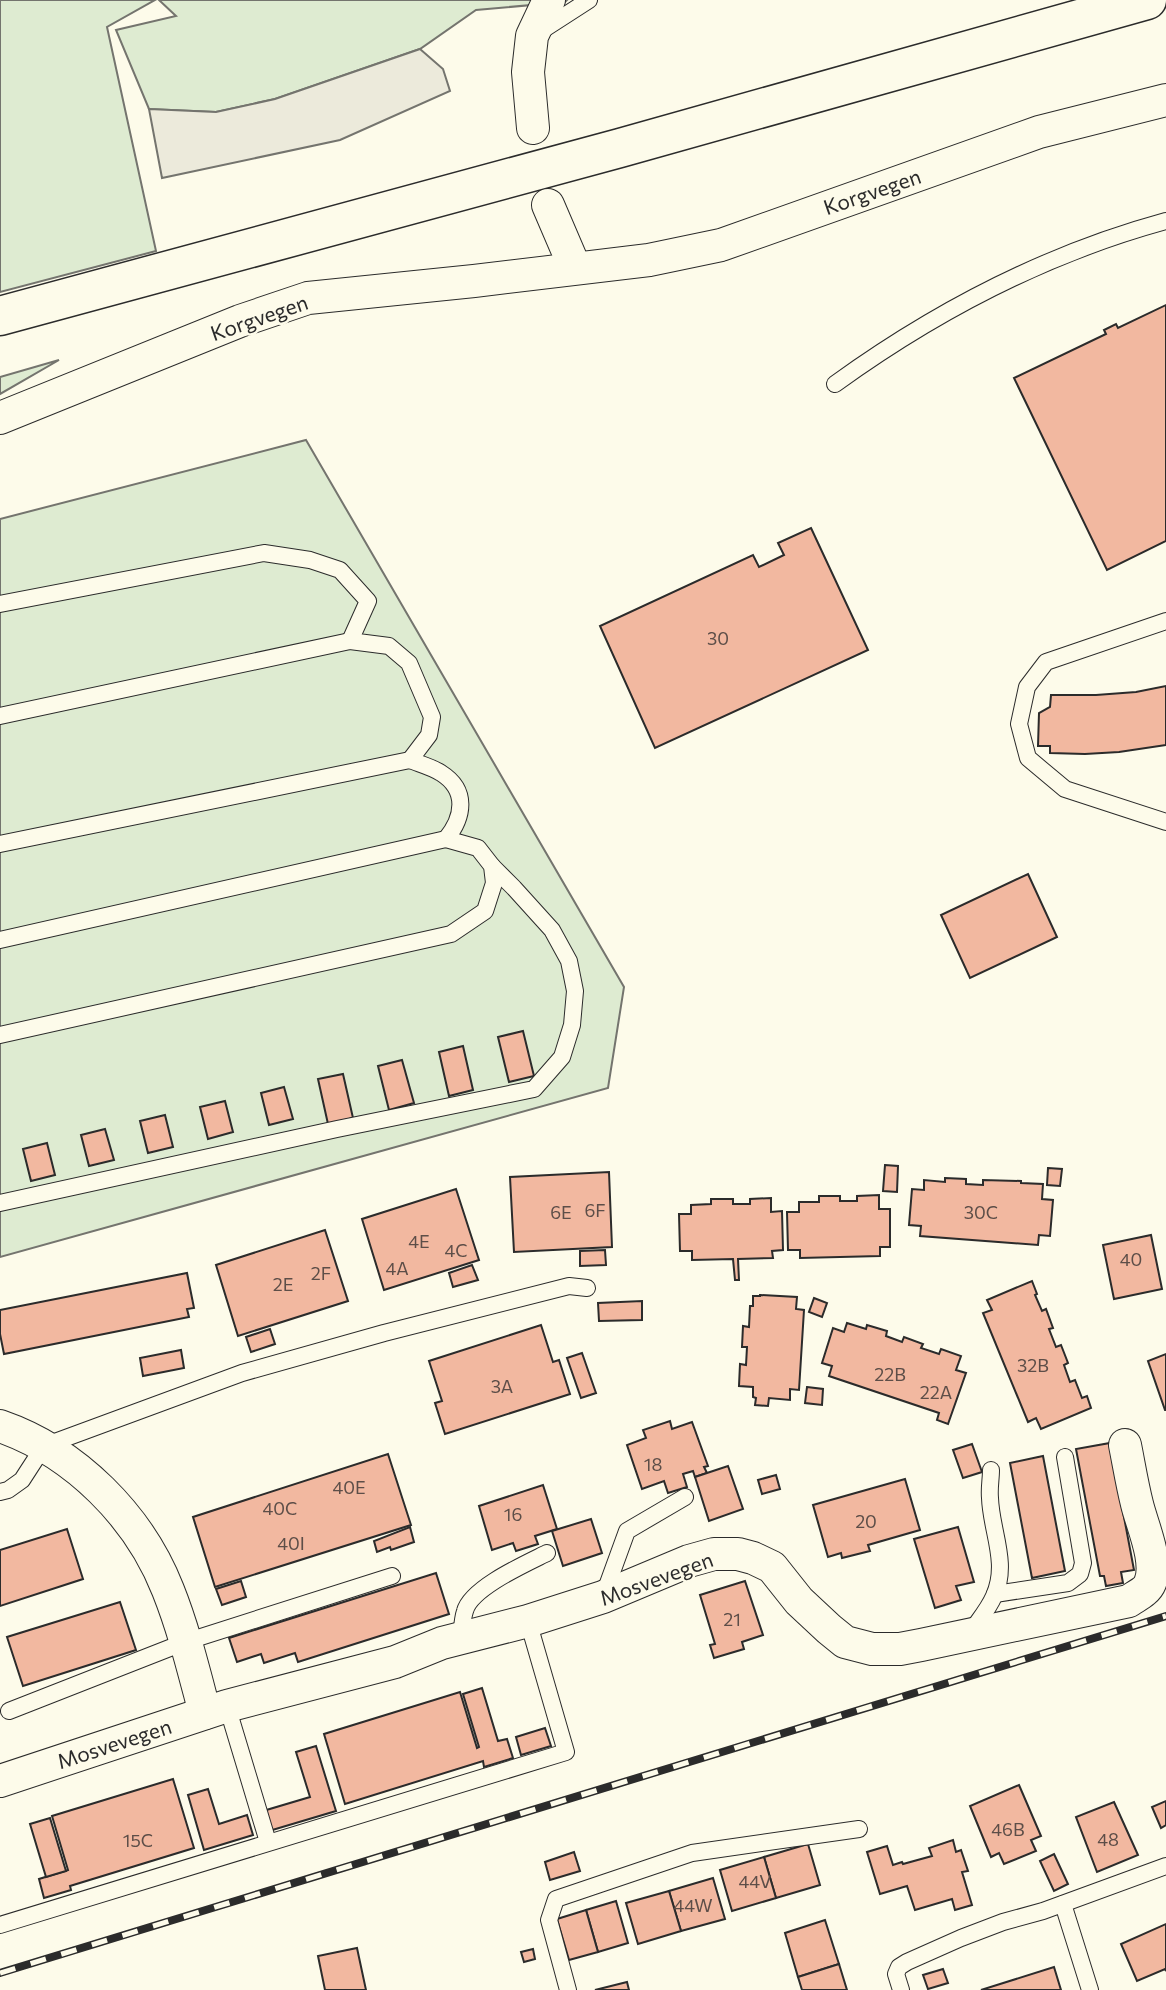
<svg xmlns="http://www.w3.org/2000/svg" width="1166" height="1990" font-family="Commissioner,sans-serif">
<style>
.green{fill:#deebd1;stroke:#74746e;stroke-width:2}
.parking{fill:#eceadb;stroke:#74746e;stroke-width:2}
.building{fill:#f2b8a0;stroke:#2b2b2b;stroke-width:2}
.lines{fill:none;stroke-linecap:round;stroke-linejoin:round}
.lane-casing{stroke:#2b2b2b;stroke-width:18}
.street-casing{stroke:#2b2b2b;stroke-width:34}
.highway-casing{stroke:#2b2b2b;stroke-width:41}
.lane{stroke:#fdfbea;stroke-width:16}
.street{stroke:#fdfbea;stroke-width:32}
.highway{stroke:#fdfbea;stroke-width:38}
.rail-casing{stroke:#2b2b2b;stroke-width:8}
.rail{stroke:#fdfbea;stroke-width:5;stroke-dasharray:16;stroke-linecap:butt}
.labels{text-anchor:middle;dominant-baseline:central;stroke-width:5;stroke-linejoin:round;paint-order:stroke}
.number-label{font-size:18px;fill:#5d4e48}
.street-label{font-size:21px;fill:#2b2b2b;stroke:#fdfbea}
</style>
<rect width="100%" height="100%" fill="#fdfbea"/>
<g class="green">
<polygon points="0,0 155,0 107,27 156,251 0,292"/>
<polygon points="159,0 567,0 565,2 476,10 420,49 275,99 216,112 149,109 116,30 176,16"/>
<polygon points="59,360 0,394 0,377"/>
<polygon points="306,440 624,987 608,1088 0,1257 0,519"/>
</g>
<polygon class="parking" points="420,49 443,69 450,91 340,140 162,178 149,109 216,112 275,99"/>
<g class="building">
<polygon points="1166,305 1166,541 1107,570 1014,378 1106,334 1104,330 1116,324 1118,328"/>
<polygon points="811,528 868,650 655,748 600,626 753,555 759,567 784,555 778,543"/>
<polygon points="1166,686 1166,745 1119,752 1085,754 1050,753 1050,746 1038,746 1039,713 1050,707 1051,695 1096,695 1136,692"/>
<polygon points="1028,874 1057,937 970,978 941,915"/>
<polygon points="523,1031 534,1076 509,1082 498,1037"/>
<polygon points="463,1046 473,1090 449,1096 439,1052"/>
<polygon points="402,1060 414,1103 389,1110 378,1066"/>
<polygon points="343,1074 353,1118 328,1124 318,1079"/>
<polygon points="284,1087 293,1119 269,1125 261,1093"/>
<polygon points="225,1101 233,1132 208,1139 200,1107"/>
<polygon points="165,1115 173,1147 148,1153 140,1121"/>
<polygon points="105,1129 114,1160 89,1166 81,1135"/>
<polygon points="47,1143 55,1175 31,1181 23,1149"/>
<polygon points="885,1165 898,1166 897,1192 883,1191"/>
<polygon points="1048,1168 1062,1169 1060,1186 1047,1185"/>
<polygon points="609,1172 612,1247 514,1252 510,1177"/>
<polygon points="945,1178 966,1179 966,1184 983,1185 983,1180 1021,1181 1021,1183 1043,1184 1042,1199 1053,1200 1050,1236 1039,1235 1038,1245 920,1236 921,1226 909,1225 912,1189 924,1190 924,1180 945,1182"/>
<polygon points="456,1189 479,1260 384,1290 362,1219"/>
<polygon points="879,1195 879,1209 890,1209 890,1247 880,1247 880,1256 800,1258 800,1250 788,1250 787,1212 799,1212 799,1202 819,1202 819,1196 840,1196 840,1201 857,1201 857,1196"/>
<polygon points="771,1198 771,1212 782,1211 783,1250 772,1251 773,1258 738,1259 739,1280 735,1280 733,1259 692,1260 692,1251 680,1251 679,1214 691,1214 691,1205 711,1204 711,1199 733,1199 733,1204 750,1204 750,1199"/>
<polygon points="325,1230 348,1301 238,1336 216,1265"/>
<polygon points="1151,1235 1162,1289 1114,1299 1103,1245"/>
<polygon points="605,1250 606,1265 580,1266 580,1251"/>
<polygon points="472,1265 478,1280 453,1287 449,1273"/>
<polygon points="187,1273 194,1308 187,1309 189,1317 4,1354 0,1334 0,1310"/>
<polygon points="1032,1281 1037,1294 1035,1295 1042,1311 1046,1309 1053,1328 1049,1329 1056,1347 1061,1345 1068,1363 1064,1365 1070,1382 1075,1380 1082,1398 1087,1396 1091,1408 1041,1429 1036,1418 1028,1422 983,1313 992,1310 987,1300"/>
<polygon points="760,1295 797,1297 796,1309 804,1310 799,1390 790,1389 790,1400 769,1398 768,1406 755,1405 756,1398 753,1397 753,1387 739,1386 740,1364 746,1365 747,1347 742,1347 743,1326 749,1327 750,1306 753,1306 753,1296 760,1296"/>
<polygon points="814,1298 827,1303 822,1317 809,1312"/>
<polygon points="642,1301 642,1320 599,1321 598,1303"/>
<polygon points="847,1323 866,1329 867,1325 887,1331 886,1336 902,1342 904,1337 923,1344 921,1348 939,1354 941,1349 961,1356 956,1370 966,1373 948,1424 937,1420 939,1413 829,1376 832,1366 822,1363 833,1328 844,1332"/>
<polygon points="541,1325 553,1362 559,1360 570,1394 445,1434 435,1403 442,1401 429,1361"/>
<polygon points="270,1329 275,1344 251,1352 246,1337"/>
<polygon points="181,1350 184,1368 143,1376 140,1358"/>
<polygon points="582,1353 596,1393 581,1398 567,1358"/>
<polygon points="1166,1354 1166,1410 1165,1410 1148,1361"/>
<polygon points="807,1387 823,1389 822,1405 805,1403"/>
<polygon points="670,1421 672,1429 692,1422 708,1466 704,1467 707,1473 695,1477 693,1471 683,1474 687,1487 668,1493 664,1481 642,1489 627,1445 646,1438 643,1430"/>
<polygon points="1110,1443 1134,1570 1121,1572 1123,1583 1106,1586 1104,1576 1100,1576 1076,1449"/>
<polygon points="972,1444 982,1472 963,1478 953,1450"/>
<polygon points="388,1454 411,1525 215,1587 193,1517"/>
<polygon points="1043,1456 1065,1571 1032,1578 1010,1463"/>
<polygon points="728,1466 743,1509 709,1521 695,1477"/>
<polygon points="776,1475 780,1489 762,1494 758,1480"/>
<polygon points="905,1479 920,1530 868,1545 870,1551 842,1558 841,1553 828,1557 813,1505"/>
<polygon points="543,1485 557,1529 535,1536 538,1544 516,1551 513,1543 492,1550 479,1506"/>
<polygon points="591,1519 602,1553 563,1566 552,1531"/>
<polygon points="410,1527 414,1542 391,1550 390,1547 377,1552 374,1541"/>
<polygon points="958,1527 974,1582 956,1586 961,1600 935,1608 914,1539"/>
<polygon points="67,1529 83,1579 0,1606 0,1550"/>
<polygon points="436,1573 449,1614 298,1662 295,1653 264,1663 261,1654 237,1662 229,1638"/>
<polygon points="241,1581 246,1597 222,1605 216,1589"/>
<polygon points="745,1581 763,1635 742,1642 744,1649 714,1658 710,1645 715,1644 700,1595"/>
<polygon points="120,1602 136,1650 23,1686 7,1637"/>
<polygon points="482,1688 498,1741 507,1739 513,1758 484,1767 483,1761 345,1804 324,1734 460,1692 477,1748 479,1747 463,1694"/>
<polygon points="545,1728 551,1746 521,1755 516,1737"/>
<polygon points="316,1746 336,1811 269,1831 263,1811 310,1797 296,1752"/>
<polygon points="173,1779 194,1848 70,1886 71,1890 44,1898 39,1879 68,1870 52,1816"/>
<polygon points="1019,1785 1041,1836 1031,1840 1036,1851 1004,1864 999,1853 991,1857 970,1806"/>
<polygon points="208,1789 219,1824 247,1815 253,1835 204,1850 188,1795"/>
<polygon points="1166,1801 1166,1825 1161,1828 1152,1807"/>
<polygon points="1114,1802 1138,1855 1097,1872 1076,1817"/>
<polygon points="50,1818 66,1871 46,1877 30,1824"/>
<polygon points="953,1840 956,1852 961,1850 968,1871 962,1872 972,1905 955,1910 952,1899 915,1910 907,1886 880,1894 867,1852 887,1846 893,1865 902,1862 903,1864 932,1856 929,1848"/>
<polygon points="808,1844 820,1885 776,1898 764,1857"/>
<polygon points="574,1852 580,1871 550,1880 545,1862"/>
<polygon points="1054,1854 1068,1884 1054,1891 1040,1861"/>
<polygon points="764,1857 776,1898 732,1911 720,1870"/>
<polygon points="713,1878 725,1919 681,1931 669,1891"/>
<polygon points="669,1891 681,1931 638,1944 626,1903"/>
<polygon points="616,1901 628,1943 598,1952 586,1910"/>
<polygon points="586,1910 598,1952 569,1960 557,1919"/>
<polygon points="825,1920 839,1964 798,1977 785,1933"/>
<polygon points="1166,1924 1166,1971 1165,1969 1137,1981 1121,1944"/>
<polygon points="357,1948 366,1990 325,1990 318,1956"/>
<polygon points="533,1949 535,1959 524,1962 521,1952"/>
<polygon points="839,1964 847,1990 802,1990 798,1977"/>
<polygon points="1054,1967 1061,1990 981,1990"/>
<polygon points="943,1969 948,1983 928,1989 923,1975"/>
<polygon points="627,1982 629,1990 595,1990"/>
</g>
<g class="lines">
<defs>
<g id="lane">
<polyline points="541,31 589,0"/>
<path d="M835 384C936 311 1045 254 1166 221"/>
<path d="M0 604 264 553 310 560 340 570 368 601 350 641 389 646 409 663 432 717 429 735 410 760C420 764 432 767 441 773 468 790 464 817 446 839L478 848 492 866 494 883 485 911 451 934 0 1035"/>
<polyline points="1166,621 1046,662 1027,687 1019,724 1028,758 1065,789 1166,822"/>
<polyline points="0,716 350,641"/>
<polyline points="0,844 410,760"/>
<polyline points="0,940 446,839"/>
<polyline points="0,1203 337,1129 534,1089 562,1057 572,1025 575,991 569,961 552,930 514,888 492,866"/>
<polyline points="0,1492 8,1490 22,1480 44,1446 242,1373 384,1333 569,1286 587,1288"/>
<polyline points="995,1594 1068,1583 1080,1574 1083,1563 1065,1457"/>
<polyline points="603,1597 627,1531 685,1497"/>
<path d="M970 1633C978 1621 988 1610 994 1596 1009 1563 991 1531 990 1498 989 1488 991 1479 991 1470"/>
<path d="M461 1639C462 1630 462 1620 465 1611 471 1588 525 1564 547 1553"/>
<polyline points="227,1706 268,1842"/>
<polyline points="9,1711 185,1642 392,1576"/>
<polyline points="1063,1904 1090,1990"/>
<polyline points="0,1925 566,1752 528,1621"/>
<polyline points="568,1990 549,1920 556,1899 692,1853 859,1829"/>
<polyline points="901,1990 896,1974 899,1967 907,1962 961,1938 1003,1922 1043,1911 1166,1866"/>
</g>
<g id="street">
<polyline points="533,128 528,72 532,36 549,0"/>
<polyline points="548,205 575,268"/>
<polyline points="0,418 240,321 308,298 474,281 649,260 721,245 1039,132 1166,100"/>
<path d="M0 1426C75 1452 139 1516 168 1590 184 1630 194 1672 205 1713"/>
<path d="M0 1781 227 1706 395 1662 442 1643 528 1621 603 1597 689 1561 714 1554H738L753 1558 772 1567 799 1601 829 1629 845 1642 872 1649H900L921 1645 1129 1601C1136 1596 1147 1591 1150 1583 1159 1562 1142 1525 1137 1504 1132 1484 1129 1465 1125 1445"/>
</g>
<polyline id="highway" points="0,316 620,148 1147,0"/>
</defs>
<use href="#lane" class="lane-casing"/>
<use href="#street" class="street-casing"/>
<use href="#highway" class="highway-casing"/>
<use href="#lane" class="lane"/>
<use href="#street" class="street"/>
<use href="#highway" class="highway"/>
<defs>
<polyline id="rail" points="0,1973 1166,1616"/>
</defs>
<use href="#rail" class="rail-casing"/>
<use href="#rail" class="rail"/>
</g>
<g class="labels">
<g class="number-label">
<text x="718" y="638">30</text>
<text x="595" y="1210">6F</text>
<text x="561" y="1212">6E</text>
<text x="981" y="1212">30C</text>
<text x="419" y="1241">4E</text>
<text x="456" y="1250">4C</text>
<text x="1131" y="1259">40</text>
<text x="397" y="1268">4A</text>
<text x="321" y="1273">2F</text>
<text x="283" y="1284">2E</text>
<text x="1033" y="1365">32B</text>
<text x="890" y="1374">22B</text>
<text x="502" y="1386">3A</text>
<text x="936" y="1392">22A</text>
<text x="653" y="1464">18</text>
<text x="349" y="1487">40E</text>
<text x="280" y="1508">40C</text>
<text x="513" y="1514">16</text>
<text x="866" y="1521">20</text>
<text x="291" y="1543">40I</text>
<text x="732" y="1619">21</text>
<text x="1008" y="1829">46B</text>
<text x="1108" y="1839">48</text>
<text x="138" y="1840">15C</text>
<text x="755" y="1881">44V</text>
<text x="693" y="1905">44W</text>
</g>
<g class="street-label">
<text transform="translate(872 191) rotate(-19)">Korgvegen</text>
<text transform="translate(259 317) rotate(-19)">Korgvegen</text>
<text transform="translate(656 1578) rotate(-20)">Mosvevegen</text>
<text transform="translate(114 1743) rotate(-18)">Mosvevegen</text>
</g>
</g>
</svg>
